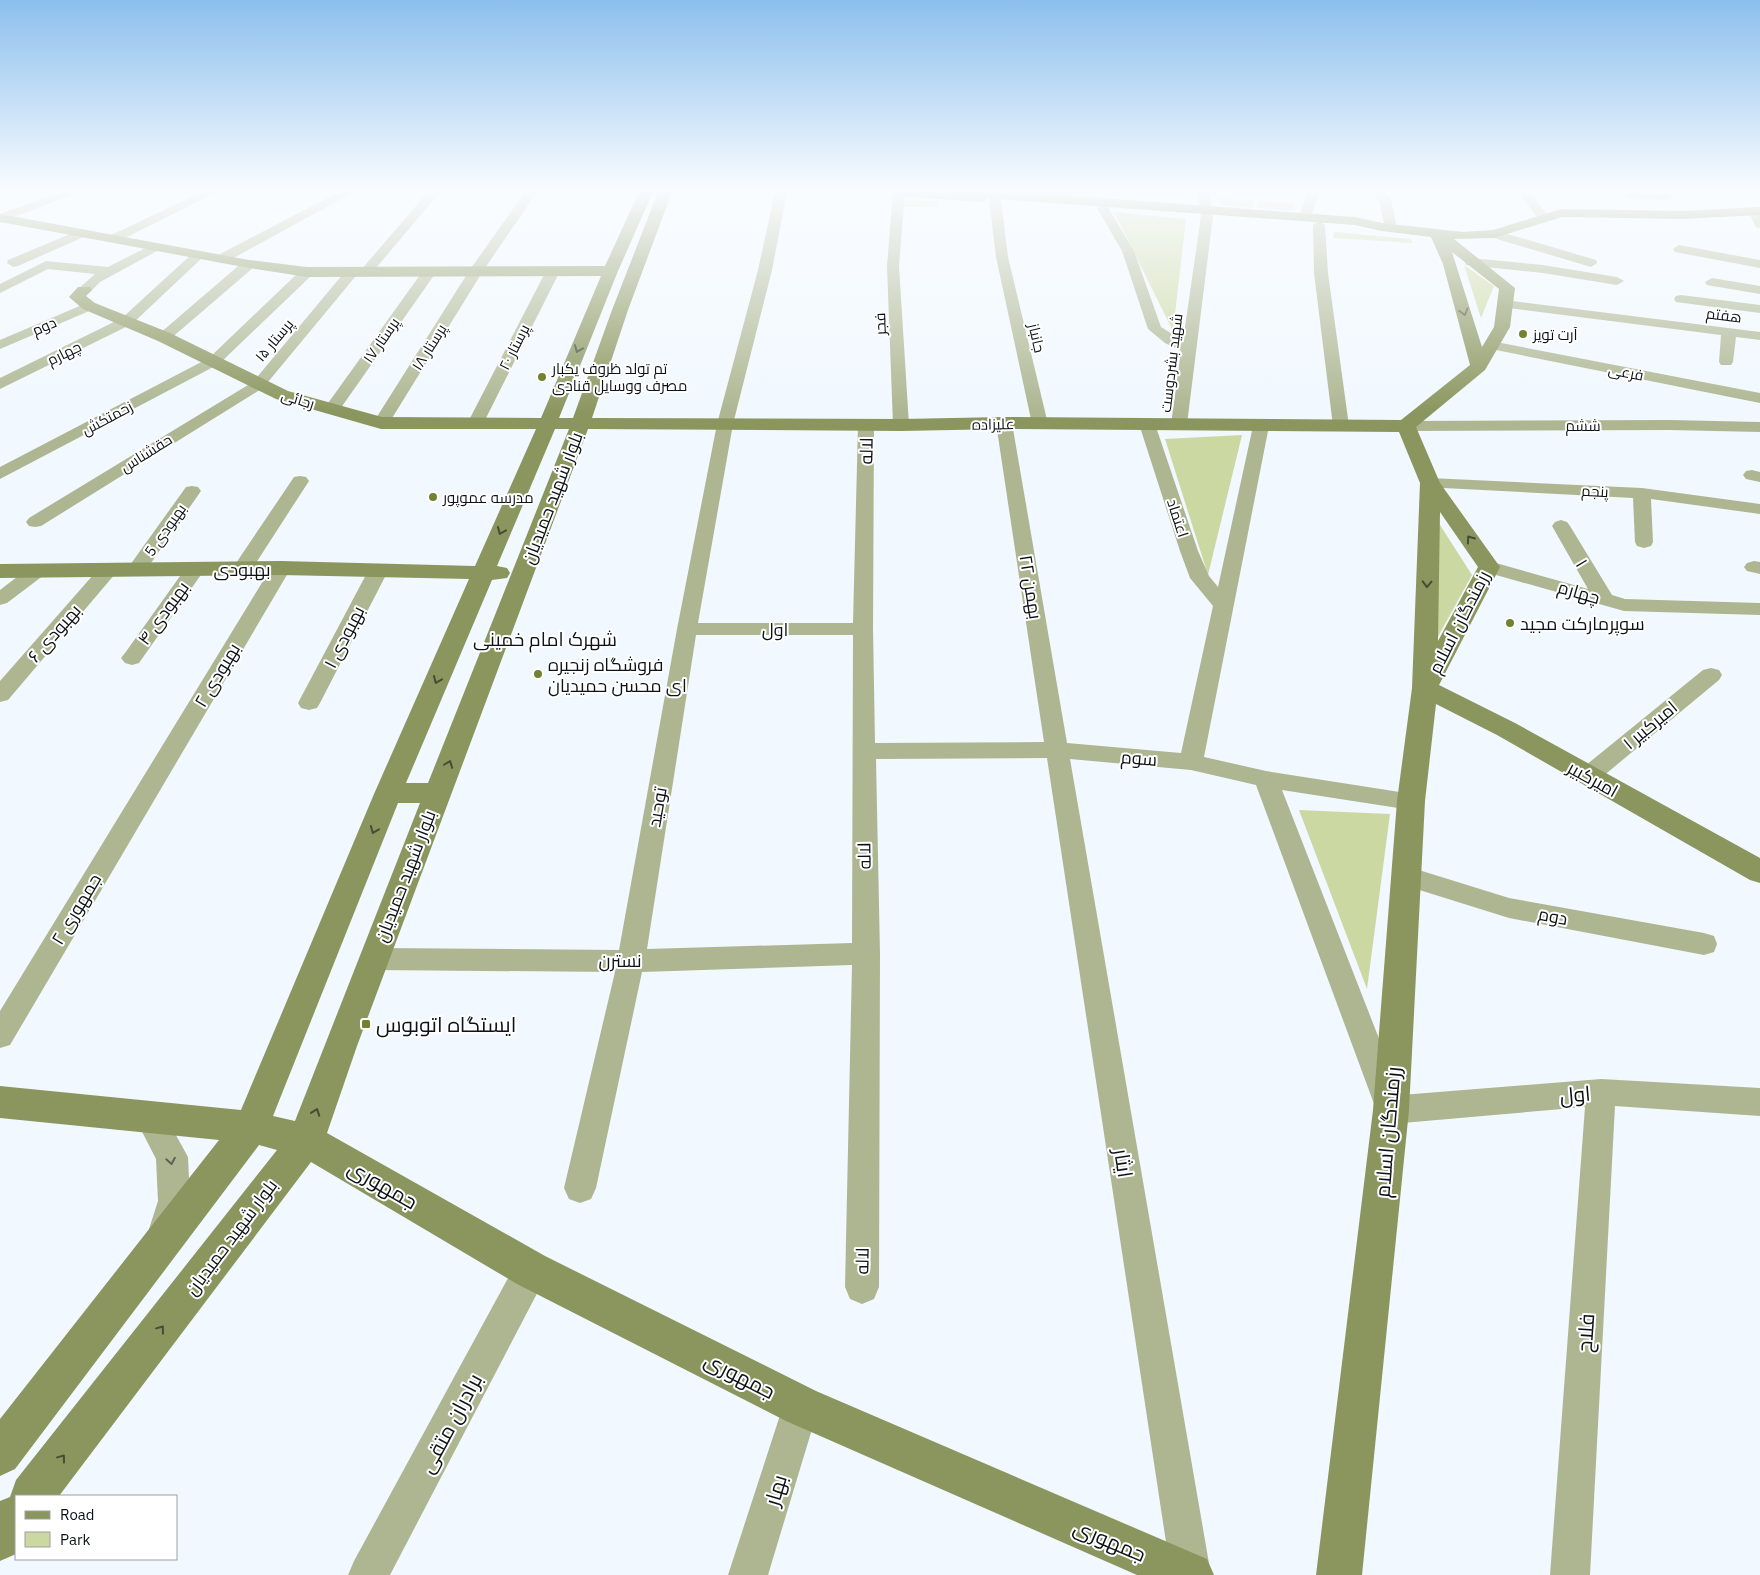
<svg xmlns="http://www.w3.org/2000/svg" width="1760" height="1575" font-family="'IBM Plex Sans',Cairo,sans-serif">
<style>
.green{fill:#ccd8a2}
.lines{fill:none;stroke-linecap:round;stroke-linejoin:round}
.street{fill:#adb691;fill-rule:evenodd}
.secondary{fill:#8a965e;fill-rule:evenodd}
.oneway{stroke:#454d37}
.oneway2{stroke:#5c6454}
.poi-dot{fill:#738230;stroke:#fff;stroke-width:2}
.labels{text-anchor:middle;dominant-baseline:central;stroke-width:4;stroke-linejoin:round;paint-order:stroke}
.far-street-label{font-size:15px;fill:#0c1217;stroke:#fff}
.far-poi-label{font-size:15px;fill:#0c1217;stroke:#fff;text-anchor:start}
.street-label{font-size:18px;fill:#0c1217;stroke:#fff}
.poi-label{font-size:18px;fill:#0c1217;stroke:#fff;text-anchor:start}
.neighbourhood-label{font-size:19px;fill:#0c1217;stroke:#fff}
.near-poi-label{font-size:21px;fill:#0c1217;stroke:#fff;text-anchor:start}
.near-street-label{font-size:21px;fill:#0c1217;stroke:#fff}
</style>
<rect width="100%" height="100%" fill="#f1f8ff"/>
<g class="green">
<polygon points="1217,198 1253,200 1254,208 1221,205"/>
<polygon points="902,200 939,201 939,207 901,207"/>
<polygon points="1257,201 1295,203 1294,211 1257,208"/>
<polygon points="1114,212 1186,219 1173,331"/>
<polygon points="1334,232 1411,239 1412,243 1333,238"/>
<polygon points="1464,265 1494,286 1481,318"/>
<polygon points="1242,435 1208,575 1165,439"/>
<polygon points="1433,514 1472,575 1435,642"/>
<polygon points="1299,810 1390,814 1367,989"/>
</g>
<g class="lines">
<g class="street">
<polygon points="60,192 77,192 75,194 0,222 0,214"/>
<polygon points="202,192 217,192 117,242 113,243 107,239 109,236"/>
<polygon points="339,192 354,192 226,262 221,263 215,259 216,256"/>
<polygon points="428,192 440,192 371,274 366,275 360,271 263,388 41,526 35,527 29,526 26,522 29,518 253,382 348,268 353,267 360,271"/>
<polygon points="525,192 537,192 483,271 389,423 387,426 375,426 373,423 469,271"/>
<path d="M775 192H787L772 270 733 424 698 623H853L858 425 860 422H872L874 425 873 629 875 743 1044 742 996 423 998 420H1010L1012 423 1067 743 1181 753 1213 606 1190 578 1180 551 1139 424 1141 421H1153L1155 424 1198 551 1209 576 1218 587 1253 426 1255 423H1267L1269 426 1204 757 1266 771 1419 795 1423 801 1419 807 1411 810 1282 790 1401 1095 1601 1079 1760 1088V1116L1615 1106 1590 1575H1550L1585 1107 1391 1124 1380 1120 1256 785 1191 770 1070 759 1211 1575H1171L1047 758 876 759 880 954 879 1287 874 1299 862 1304 850 1299 845 1287 852 965 642 972 596 1188 591 1199 580 1203 569 1199 564 1188 615 972 374 970 364 967 360 959 364 951 374 948 619 950 677 629 717 424 758 270ZM696 635H853L852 943 647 949Z"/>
<polygon points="893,192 905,192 899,266 909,425 907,428 895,428 893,425 887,266"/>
<polygon points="1197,192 1209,192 1213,216 1187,424 1185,427 1173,427 1171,424 1181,351 1165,343 1148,329 1122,251 1097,208 1103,204 1107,206 1134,251 1161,327 1183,341 1201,216"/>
<polygon points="1308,192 1320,192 1311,216 1305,220 1299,216"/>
<polygon points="1372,192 1384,192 1391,200 1397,228 1395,231 1391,232 1385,228 1379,201"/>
<polygon points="1518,192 1530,192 1549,217 1547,220 1539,220"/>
<polygon points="1630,193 1667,194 1673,197 1667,200 1626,198 1624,196"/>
<polygon points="995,196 1001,199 1008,257 1048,424 1046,427 1034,427 1032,424 996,257 989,199"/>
<polygon points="1754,207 1760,211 1760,228 1756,227 1748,211"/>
<polygon points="1319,221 1325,225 1328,273 1349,426 1347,429 1335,429 1333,426 1314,273 1313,225"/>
<polygon points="82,229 86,230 88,233 86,236 18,266 13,267 7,263 8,260"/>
<polygon points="1494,230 1596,260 1597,263 1591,267 1490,237 1488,234 1490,231"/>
<polygon points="155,243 161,247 159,250 100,282 89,293 84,294 77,290 95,274 48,269 0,293 0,284 46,261 108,267"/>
<polygon points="1679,245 1760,260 1760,268 1675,252 1673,249"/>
<polygon points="198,251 204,255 202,258 132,324 0,389 0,378 122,318 194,252"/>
<polygon points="1471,258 1543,265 1617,277 1624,281 1617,285 1543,273 1466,265 1465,262 1466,259"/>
<polygon points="249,260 255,264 254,267 169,340 159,340 157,337 159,334 244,261"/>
<polygon points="430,267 437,271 338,412 326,412 324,409 326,406 425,268"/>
<polygon points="553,267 560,271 483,424 481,427 469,427 467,424 546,271"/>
<polygon points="307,268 312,269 314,272 312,275 219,364 0,479 0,467 209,358 302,269"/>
<polygon points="1712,278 1760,286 1760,294 1707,285 1705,282"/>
<polygon points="1681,295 1760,305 1760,313 1676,302 1674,299 1676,296"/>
<polygon points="1505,300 1760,332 1760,340 1736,337 1733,362 1731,365 1721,365 1719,362 1721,335 1500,307 1498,304 1500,301"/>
<polygon points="89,302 96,306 94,309 0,349 0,340"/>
<polygon points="1491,341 1760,393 1760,403 1486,348 1484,345 1486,342"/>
<polygon points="1670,420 1760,422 1760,432 1670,430 1406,431 1400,429 1398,426 1400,423 1406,421"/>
<polygon points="1752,470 1760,472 1760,482 1746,479 1743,475 1746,471"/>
<polygon points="300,476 306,477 309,481 252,569 249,573 242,575 235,573 232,569 294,477"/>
<polygon points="1430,478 1642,488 1760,504 1760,514 1651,499 1653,542 1651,546 1644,548 1637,546 1635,542 1633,498 1424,487 1421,483 1424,479"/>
<polygon points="192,486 198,487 201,491 144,573 137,575 130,573 127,569 130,565 186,487"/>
<polygon points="1561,520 1567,522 1570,526 1612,595 1625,599 1760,603 1760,615 1624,611 1482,571 1479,567 1482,563 1489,561 1588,589 1552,526 1555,522"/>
<polygon points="1754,561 1760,562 1760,574 1747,571 1744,567 1747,563"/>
<polygon points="281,562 288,564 291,568 10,1045 0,1048 0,1011 271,568 274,564"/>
<polygon points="195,563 202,565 205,569 139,663 132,665 125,663 121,658 125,653 188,565"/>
<polygon points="108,564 115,566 118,570 115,574 8,700 0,702 0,681 101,566"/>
<polygon points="37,565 44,567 47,571 44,575 7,603 0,605 0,590 30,567"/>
<polygon points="378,565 385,567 388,571 320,703 317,708 309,710 301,708 298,703 368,571 371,567"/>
<polygon points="1711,668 1719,670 1722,675 1719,680 1596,782 1588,784 1580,782 1576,776 1580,770 1703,670"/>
<polygon points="1406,866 1509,898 1704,933 1714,936 1717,944 1714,952 1704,955 1509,918 1397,883 1393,876 1397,869"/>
<polygon points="150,1104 161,1108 188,1157 190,1201 177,1240 165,1245 153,1240 149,1229 158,1201 156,1159 135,1118 139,1108"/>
<polygon points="531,1253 543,1258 548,1270 543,1282 390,1575 348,1575 354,1561 519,1258"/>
<polygon points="801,1388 814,1393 819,1406 768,1575 728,1575 783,1406 788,1393"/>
</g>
<path class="secondary" d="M639 192H653L618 271 559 418H573L612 310 658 192H672L628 310 592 418 901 419 1004 417 1401 420 1470 365 1443 264 1431 237 1382 231 1355 225 987 198 986 201 981 202 898 196 891 192H1020L1355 217 1382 223 1463 232 1493 230 1561 209 1683 211 1760 207V215L1683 219 1562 217 1494 238 1454 239 1515 288 1510 327 1485 370 1416 427 1440 483 1500 567 1439 685 1515 723 1760 858V883L1750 880 1497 735 1436 704 1425 801 1409 1110 1362 1575H1316L1373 1110 1397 801 1412 688 1420 483 1399 432 1004 429 901 431 588 429 357 1046 327 1133 545 1256 816 1391 1207 1559 1214 1575H1137L786 1421 517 1284 311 1162 59 1496H16V1554L0 1561V1501L10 1497 16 1480 277 1150 259 1145 15 1469 0 1476V1419L219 1140 0 1118V1086L241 1110 374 794 469 579 281 575 0 578V564L281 561 475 566 536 429H381L276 399 158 341 83 309 69 297 78 287H90L92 290 86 296 95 303 170 333 288 391 382 417 541 418 601 276 307 277 249 268 0 222V214L249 260 307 267 605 266ZM1452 252 1499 289 1494 327 1482 347ZM555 429H569L428 783H406L492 580 507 578 510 573 507 568 497 566ZM1440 512 1478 567 1438 641ZM398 803H420L295 1121 273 1116Z"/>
</g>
<defs><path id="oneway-chevron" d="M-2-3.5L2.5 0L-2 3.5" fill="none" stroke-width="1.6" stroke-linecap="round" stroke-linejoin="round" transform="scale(1.25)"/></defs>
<g class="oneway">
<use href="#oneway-chevron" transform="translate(1464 312) rotate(74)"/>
<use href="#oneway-chevron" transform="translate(578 349) rotate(112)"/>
<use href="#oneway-chevron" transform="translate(501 531) rotate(113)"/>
<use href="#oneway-chevron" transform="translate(1470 539) rotate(-126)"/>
<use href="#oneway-chevron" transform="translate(1427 584) rotate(91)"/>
<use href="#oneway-chevron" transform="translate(437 680) rotate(113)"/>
<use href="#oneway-chevron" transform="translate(449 764) rotate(-69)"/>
<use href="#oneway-chevron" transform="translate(374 830) rotate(112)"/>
<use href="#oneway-chevron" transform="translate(316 1112) rotate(-70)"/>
<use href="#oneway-chevron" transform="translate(161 1329) rotate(-53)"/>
<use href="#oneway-chevron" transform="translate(62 1458) rotate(-53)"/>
</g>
<use class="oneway2" href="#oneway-chevron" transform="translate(171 1161) rotate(80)"/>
<linearGradient id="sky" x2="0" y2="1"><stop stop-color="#8cbfed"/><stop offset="0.46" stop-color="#f9fcff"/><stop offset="1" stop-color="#f9fcff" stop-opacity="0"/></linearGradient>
<rect width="1760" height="413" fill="url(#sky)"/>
<g class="poi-dot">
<circle cx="1523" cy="334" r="5"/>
<circle cx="542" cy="377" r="5"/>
<circle cx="433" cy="497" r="5"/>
<circle cx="1510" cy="623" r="5"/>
<circle cx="538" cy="674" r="5"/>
<rect x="361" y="1019" width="10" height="10" rx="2.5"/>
</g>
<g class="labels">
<g class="far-street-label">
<text transform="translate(1724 315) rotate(7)">هفتم</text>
<text transform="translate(880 324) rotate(-93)">فجر</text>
<text transform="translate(44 326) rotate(-24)">دوم</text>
<text transform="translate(1037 338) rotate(77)">جانباز</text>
<text transform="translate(274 340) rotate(-50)">پرستار ۱۵</text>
<text transform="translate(381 340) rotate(-55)">پرستار ۱۷</text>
<text transform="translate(429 347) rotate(-58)">پرستار ۱۸</text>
<text transform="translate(514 347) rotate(-63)">پرستار ۲۰</text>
<text transform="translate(64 353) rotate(-26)">چهارم</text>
<text transform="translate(1171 363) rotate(-83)">شهید بشردوست</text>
<text transform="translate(1626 372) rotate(11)">فرعی</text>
<text transform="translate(298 399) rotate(17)">رجائی</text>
<text transform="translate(107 418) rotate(-28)">زحمتکش</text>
<text transform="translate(993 424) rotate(-1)">علیزاده</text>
<text x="1583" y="425">ششم</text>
<text transform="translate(146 453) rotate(-32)">حقشناس</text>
<text transform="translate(1595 491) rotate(3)">پنجم</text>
<text transform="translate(1178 518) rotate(72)">اعتماد</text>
<text transform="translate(165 530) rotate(-55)">بهبودی 5</text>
</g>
<g class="far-poi-label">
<text x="1533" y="334">آرت تویز</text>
<text x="552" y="368">تم تولد ظروف یکبار<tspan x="552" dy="17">مصرف ووسایل قنادی</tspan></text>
<text x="443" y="497">مدرسه عموپور</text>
</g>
<g class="street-label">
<text transform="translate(866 451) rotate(-89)">لاله</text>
<text transform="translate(552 498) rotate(-69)">بلوار شهید حمیدیان</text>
<text transform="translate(1582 563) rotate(59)">۱</text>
<text x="242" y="569">بهبودی</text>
<text transform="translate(1031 587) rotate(81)">۲۲ بهمن</text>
<text transform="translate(1579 592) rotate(16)">چهارم</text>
<text transform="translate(163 613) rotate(-54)">بهبودی ۴</text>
<text transform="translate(1459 622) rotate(-63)">رزمندگان اسلام</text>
<text x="775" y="629">اول</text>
<text transform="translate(54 633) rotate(-49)">بهبودی ۶</text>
<text transform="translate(344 637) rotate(-63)">بهبودی ۱</text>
<text transform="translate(217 675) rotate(-59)">بهبودی ۲</text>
<text transform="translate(1650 725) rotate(-40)">امیرکبیر ۱</text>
<text transform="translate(1139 758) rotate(5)">سوم</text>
<text transform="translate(1593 779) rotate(29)">امیرکبیر</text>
<text transform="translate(657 807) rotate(-80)">توحید</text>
<text transform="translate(864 856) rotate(-91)">لاله</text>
<text transform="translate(405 876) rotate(-69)">بلوار شهید حمیدیان</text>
<text transform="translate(76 909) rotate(-59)">جمهوری ۲</text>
<text transform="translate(1553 916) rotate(11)">دوم</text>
<text x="620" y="960">نسترن</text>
<text transform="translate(231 1237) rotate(-53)">بلوار شهید حمیدیان</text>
<text transform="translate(862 1261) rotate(-89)">لاله</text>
</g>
<g class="poi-label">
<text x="1520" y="623">سوپرمارکت مجید</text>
<text x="548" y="664">فروشگاه زنجیره<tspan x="548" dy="21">ای محسن حمیدیان</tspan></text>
</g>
<g class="neighbourhood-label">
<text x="545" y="639">شهرک امام خمینی</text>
</g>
<g class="near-poi-label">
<text x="376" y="1024">ایستگاه اتوبوس</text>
</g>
<g class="near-street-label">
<text transform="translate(1575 1094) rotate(-5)">اول</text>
<text transform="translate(1387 1132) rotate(-85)">رزمندگان اسلام</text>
<text transform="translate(1124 1163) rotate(81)">ایثار</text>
<text transform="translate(383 1184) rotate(30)">جمهوری</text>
<text transform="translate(1585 1333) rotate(-86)">فلاح</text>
<text transform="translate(740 1375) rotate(27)">جمهوری</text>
<text transform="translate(450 1423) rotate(-62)">برادران متقی</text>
<text transform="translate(775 1490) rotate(-73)">بهار</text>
<text transform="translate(1110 1540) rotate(23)">جمهوری</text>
</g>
</g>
<rect x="15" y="1495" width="162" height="65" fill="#ffffff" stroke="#9ea0a2"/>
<rect x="25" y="1511" width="25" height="8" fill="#8a965e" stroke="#9ea0a2"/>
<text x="60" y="1520" font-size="15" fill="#0c1217">Road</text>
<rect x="25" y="1532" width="25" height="15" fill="#ccd8a2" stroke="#9ea0a2"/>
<text x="60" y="1545" font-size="15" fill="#0c1217">Park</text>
</svg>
